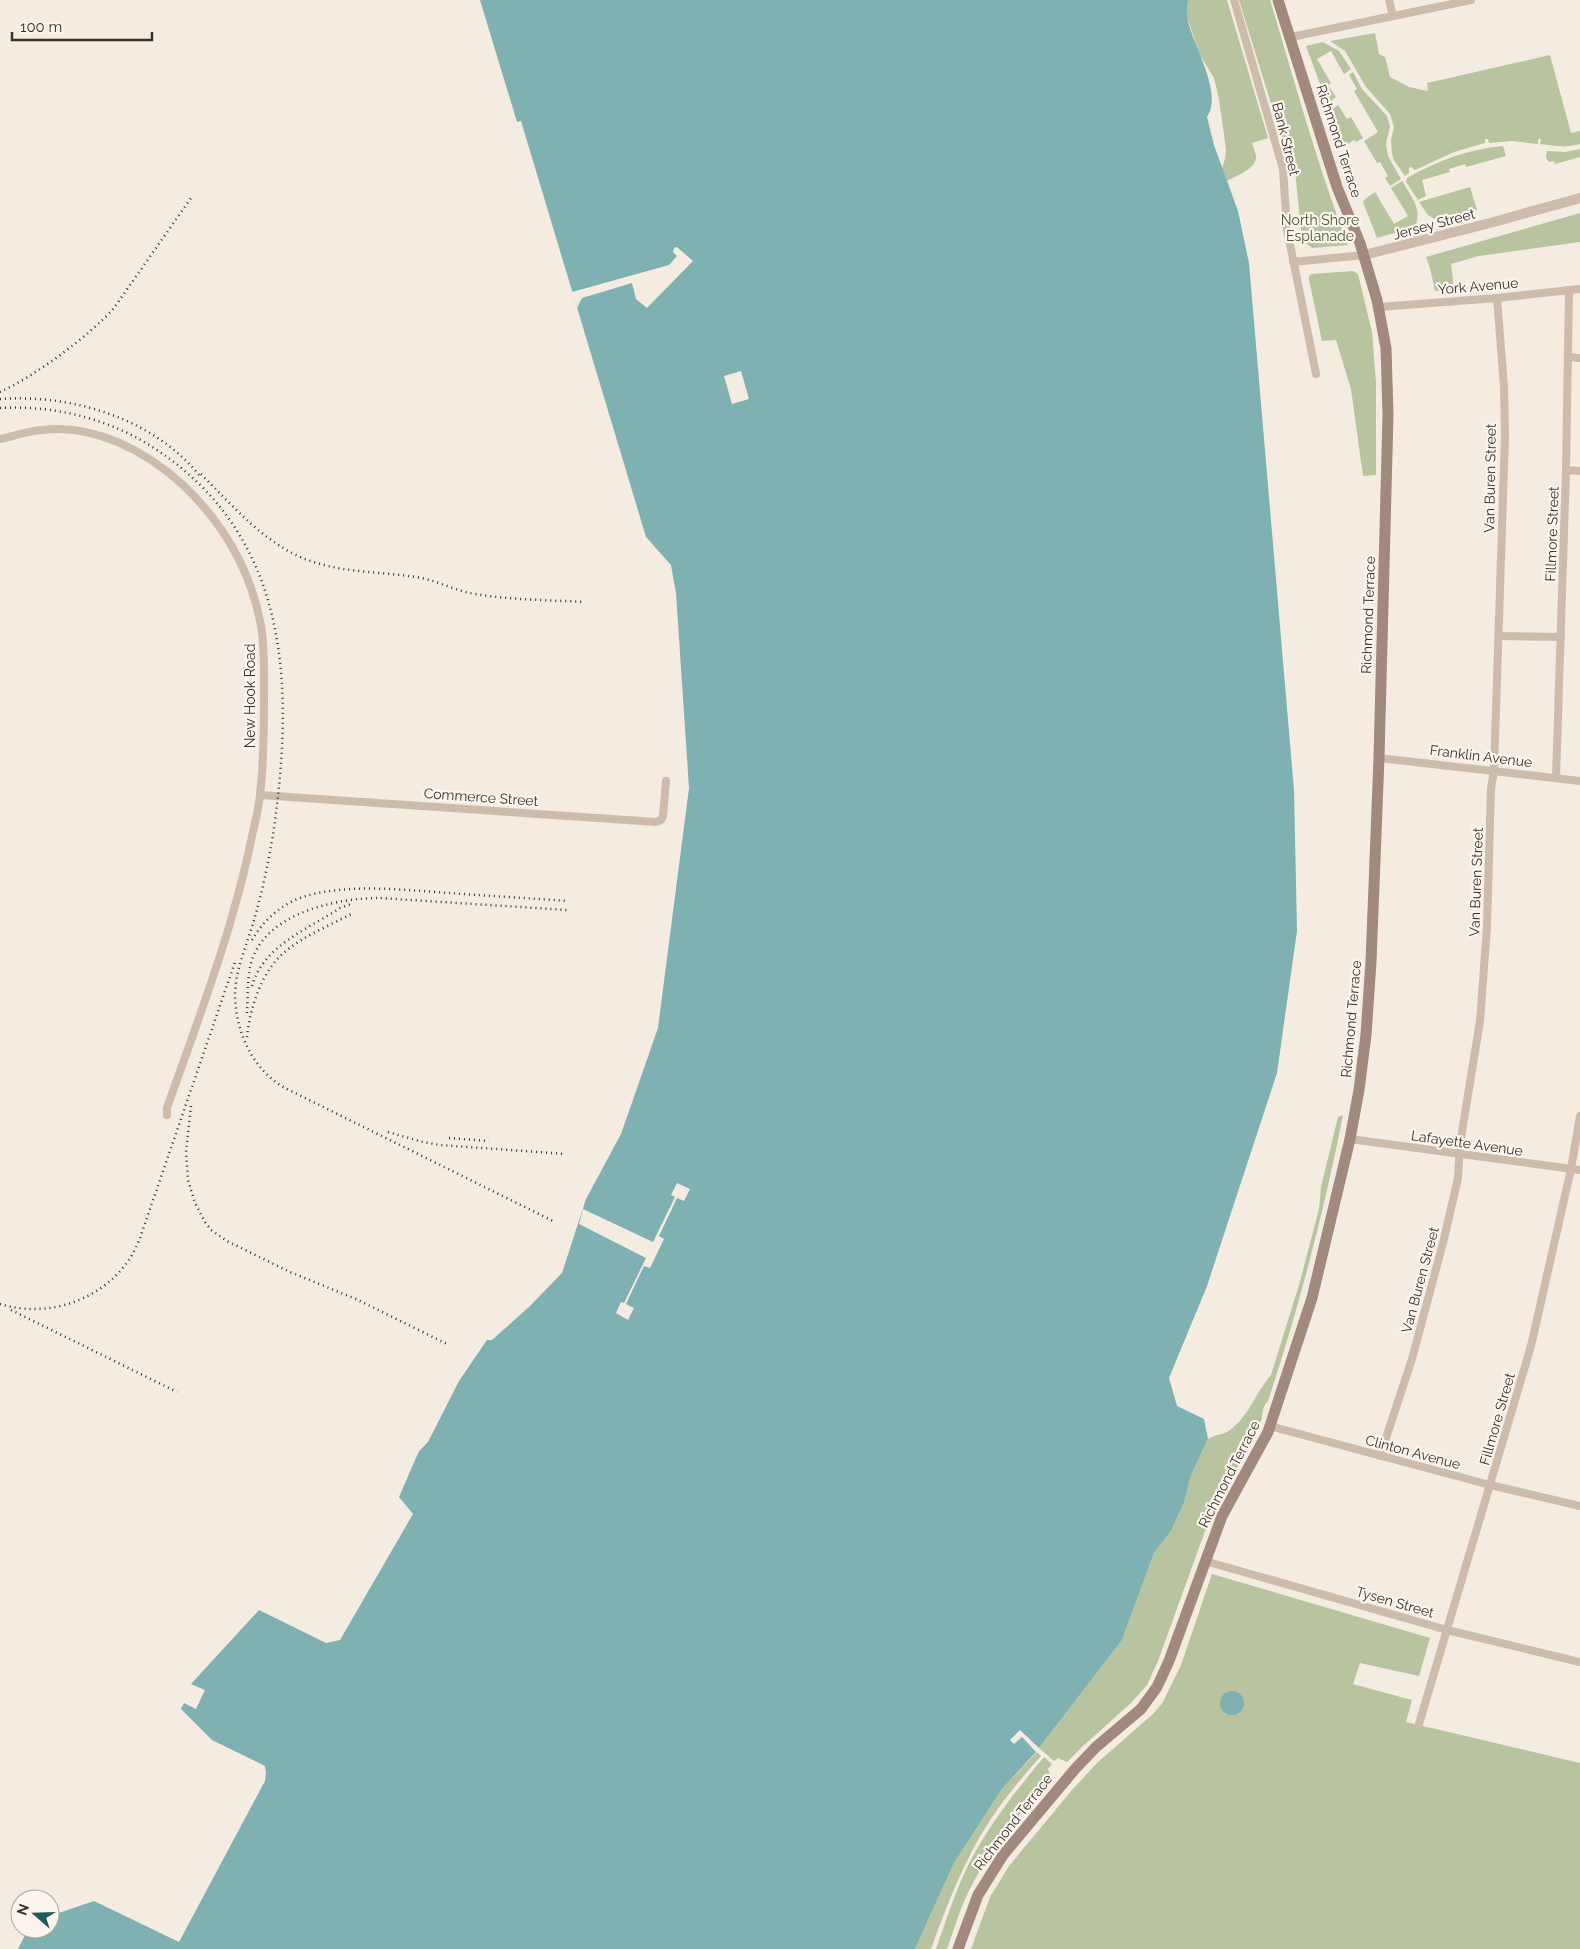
<svg xmlns="http://www.w3.org/2000/svg" width="1580" height="1949" font-family="Raleway,sans-serif">
<style>
.green{fill:#b8c4a0}
.water{fill:#7fb0b2}
.pier{fill:#f4ebe1}
.lines{fill:none;stroke-linecap:round;stroke-linejoin:round}
.minor{stroke:#cdbbac;stroke-width:8}
.tertiary{stroke:#cdbbac;stroke-width:10}
.secondary{stroke:#a18a7d;stroke-width:11}
.rail{stroke:#3b302b;stroke-width:2.5;stroke-dasharray:1 4;stroke-linecap:butt}
.labels{text-anchor:middle;dominant-baseline:central;stroke-width:4.5;stroke-linejoin:round;paint-order:stroke}
.street-label{font-size:14px;fill:#3b302b;stroke:#fbf5ee}
.park-label{font-size:14px;fill:#4a5a2e;stroke:#fbf5ee}
</style>
<rect width="100%" height="100%" fill="#f4ebe1"/>
<g class="green">
<path d="M1188 0H1227L1268 138 1252 143C1253 148 1257 155 1256 159 1253 170 1236 176 1227 181L1222 168 1225 159 1226 149 1219 99 1214 78 1200 55 1186 14Z"/>
<path d="M1239 0H1270C1295 82 1317 165 1348 245L1312 248 1302 240 1295 170 1291 159H1288Z"/>
<path d="M1375 33 1379 54 1385 57 1390 77 1409 87 1428 91 1427 83 1550 55 1571 133 1580 131V144C1566 148 1554 146 1540 144L1541 139H1538V144L1512 141 1489 143 1488 139H1485V143L1454 152 1415 170 1411 167 1409 168V173L1405 176 1394 160 1392 154 1391 140 1394 127 1390 114 1366 87 1345 51 1330 41Z"/>
<polygon points="1323,42 1339,51 1351,69 1344,74 1331,51 1317,59 1331,83 1328,85 1336,97 1330,102 1326,100 1306,46"/>
<polygon points="1353,72 1362,89 1387,116 1390,127 1386,143 1388,156 1401,179 1390,186 1385,178 1388,176 1380,162 1377,163 1364,141 1378,132 1354,91 1357,89 1349,75"/>
<polygon points="1338,105 1347,119 1351,117 1363,138 1356,142 1354,140 1343,147 1330,111"/>
<path d="M1503 146 1506 156 1466 167 1465 164 1449 169 1450 172 1422 180 1426 196 1418 200 1406 182 1407 178C1437 161 1468 149 1503 146Z"/>
<polygon points="1580,149 1580,157 1555,164 1554,161 1549,162 1546,158 1547,151 1565,152"/>
<path d="M1402 181C1411 196 1423 210 1415 227L1377 238 1363 202 1365 199 1375 192 1394 224 1408 216 1391 188Z"/>
<polygon points="1470,187 1477,210 1438,221 1428,215 1419,202"/>
<polygon points="1580,213 1580,242 1479,256 1451,264 1454,289 1435,291 1430,268 1426,257"/>
<polygon points="1353,271 1358,274 1372,332 1376,383 1376,475 1363,476 1351,389 1336,340 1322,341 1309,280 1309,276 1312,274"/>
<path d="M1343 1115C1324 1212 1299 1307 1268 1401L1264 1406 1261 1421 1205 1531 1158 1661 1147 1685 1131 1703 1083 1746 1067 1762 1058 1758 1054 1761 1039 1748 1122 1640 1154 1553 1171 1531 1184 1503 1191 1475 1208 1439C1215 1434 1224 1435 1230 1430 1249 1416 1256 1392 1271 1375L1299 1285 1319 1209 1321 1187 1338 1117Z"/>
<polygon points="1212,1574 1430,1638 1419,1676 1360,1663 1353,1684 1412,1700 1406,1722 1580,1763 1580,1949 971,1949 990,1897 1009,1866 1072,1790 1097,1763 1154,1713 1163,1702 1181,1665"/>
<path d="M1037 1752 1041 1756C1015 1785 989 1817 971 1853 955 1884 943 1916 931 1949H915L954 1863 1002 1789Z"/>
<path d="M1044 1757 1052 1764 1048 1769 1052 1778C1023 1810 992 1846 972 1885 961 1905 955 1927 947 1949H936C945 1924 953 1898 964 1874 984 1831 1014 1793 1044 1757Z"/>
</g>
<g class="water">
<path d="M480 0H1188C1188 5 1186 11 1187 16 1191 43 1224 92 1207 117L1214 145 1238 211 1249 263 1294 790 1297 931 1277 1073 1207 1286 1169 1378 1177 1406 1204 1419 1208 1439 1191 1475 1184 1503 1171 1531 1154 1553 1122 1640 1039 1748 1020 1730 1010 1740 1014 1744 1022 1737 1036 1752 1002 1789 954 1863 915 1949H18L28 1929H50V1916L94 1901 179 1942 265 1781 266 1773 265 1766 212 1740 181 1709 184 1703 196 1709 205 1690 191 1684 259 1610 326 1643 340 1640 413 1514 399 1497 419 1451 428 1442 459 1381 487 1340H492L530 1306 562 1273 586 1199 621 1134 658 1028 689 788 676 593 671 565 646 537 521 121 517 122Z"/>
<circle cx="1232" cy="1703" r="12"/>
</g>
<g class="pier">
<polygon points="677,247 693,261 647,308 636,299 632,283 582,298 577,308 572,292 669,265 677,256 673,252 674,248"/>
<polygon points="741,371 749,399 732,404 724,376"/>
<polygon points="677,1183 690,1189 684,1201 677,1198 659,1236 664,1239 650,1268 644,1266 626,1304 634,1308 628,1320 616,1313 621,1302 624,1303 646,1258 579,1224 583,1209 653,1242 675,1197 671,1195"/>
</g>
<g class="lines">
<g class="minor">
<polyline points="1234,0 1283,169 1287,229 1316,374"/>
<polyline points="1389,0 1393,16"/>
<polyline points="1291,37 1471,0"/>
<polyline points="1293,262 1364,255"/>
<polyline points="1379,307 1497,298 1580,289"/>
<polyline points="1569,357 1580,358"/>
<path d="M0 439C14 436 28 431 42 430 93 423 146 451 183 485 223 523 251 571 261 626 265 650 264 675 264 699 264 731 264 763 260 794 259 810 254 825 251 841 232 932 198 1020 167 1108V1115"/>
<polyline points="1566,470 1580,471"/>
<polyline points="1499,636 1561,637"/>
<polyline points="1379,758 1580,781"/>
<polyline points="1556,778 1566,470 1569,290"/>
<polyline points="260,795 656,822 661,820 663,816 666,781"/>
<polyline points="1350,1139 1580,1170"/>
<polyline points="1270,1426 1490,1485 1580,1506"/>
<polyline points="1380,1456 1412,1359 1444,1239 1458,1178 1460,1144 1480,1021 1487,927 1491,788 1494,771 1505,436 1504,386 1497,298"/>
<polyline points="1205,1561 1447,1630 1580,1662"/>
<polyline points="1419,1724 1531,1346 1571,1169 1580,1116"/>
</g>
<polyline class="tertiary" points="1364,255 1490,223 1580,198"/>
<polyline class="secondary" points="958,1949 978,1895 1003,1855 1075,1769 1096,1747 1141,1709 1157,1687 1169,1661 1222,1516 1268,1432 1312,1298 1350,1139 1359,1090 1366,1035 1371,962 1379,758 1388,415 1386,348 1377,300 1360,243 1337,187 1278,0"/>
<g class="rail">
<path d="M0 392C35 376 88 337 114 308L191 198"/>
<path d="M0 399C72 394 153 418 200 476"/>
<path d="M0 408C55 405 111 419 157 450 292 540 294 690 273 835 268 864 262 893 254 920 247 945 235 970 235 996 236 1033 253 1070 285 1088L553 1221"/>
<path d="M201 474C230 503 257 535 294 554 331 573 376 571 416 577 437 580 455 591 475 594 511 600 549 600 585 602"/>
<path d="M252 940C263 921 281 904 303 897 345 883 405 890 450 893 489 896 528 898 567 901"/>
<path d="M252 986C263 946 308 929 340 908L351 904"/>
<path d="M247 1013C248 997 247 979 251 963 265 913 336 898 380 898L567 910"/>
<path d="M247 1037C250 1007 262 970 286 951 305 935 331 925 353 913"/>
<polyline points="191,1106 186,1152 188,1180 195,1203 205,1222 211,1230 227,1241 290,1272 356,1299 447,1344"/>
<polyline points="388,1132 423,1142 440,1145 566,1154"/>
<polyline points="449,1138 489,1141"/>
<path d="M0 1304C45 1318 97 1302 125 1265 132 1257 136 1247 140 1238L235 962"/>
<polyline points="11,1310 177,1392"/>
</g>
</g>
<g class="labels">
<g class="street-label">
<text transform="translate(1286 139) rotate(76)">Bank Street</text>
<text transform="translate(1339 141) rotate(72)">Richmond Terrace</text>
<text transform="translate(1434 224) rotate(-15)">Jersey Street</text>
<text transform="translate(1478 286) rotate(-5)">York Avenue</text>
<text transform="translate(1490 478) rotate(-89)">Van Buren Street</text>
<text transform="translate(1552 534) rotate(-88)">Fillmore Street</text>
<text transform="translate(1368 615) rotate(-88)">Richmond Terrace</text>
<text transform="translate(250 696) rotate(-90)">New Hook Road</text>
<text transform="translate(1481 756) rotate(7)">Franklin Avenue</text>
<text transform="translate(481 797) rotate(4)">Commerce Street</text>
<text transform="translate(1476 882) rotate(-88)">Van Buren Street</text>
<text transform="translate(1351 1019) rotate(-85)">Richmond Terrace</text>
<text transform="translate(1467 1143) rotate(8)">Lafayette Avenue</text>
<text transform="translate(1420 1280) rotate(-75)">Van Buren Street</text>
<text transform="translate(1497 1419) rotate(-74)">Fillmore Street</text>
<text transform="translate(1413 1452) rotate(15)">Clinton Avenue</text>
<text transform="translate(1229 1474) rotate(-63)">Richmond Terrace</text>
<text transform="translate(1395 1602) rotate(16)">Tysen Street</text>
<text transform="translate(1013 1822) rotate(-52)">Richmond Terrace</text>
</g>
<g class="park-label">
<text x="1320" y="220">North Shore<tspan x="1320" dy="16">Esplanade</tspan></text>
</g>
</g>
<g transform="translate(35 1914) rotate(290)"><circle r="24" fill="#fbf5ee" stroke="#aea6a0"/>
<path d="M0-4L9 19L0 12L-9 19Z" fill="#1f5a5e"/>
<text y="-8" font-size="14" font-weight="bold" text-anchor="middle" fill="#3b302b">N</text>
</g>
<path d="M12 32v8h140v-8" fill="none" stroke="#3b302b" stroke-width="2.5"/>
<text x="20" y="32" font-size="15" fill="#3b302b" stroke="#fbf5ee" stroke-width="4" paint-order="stroke">100 m</text>
</svg>
